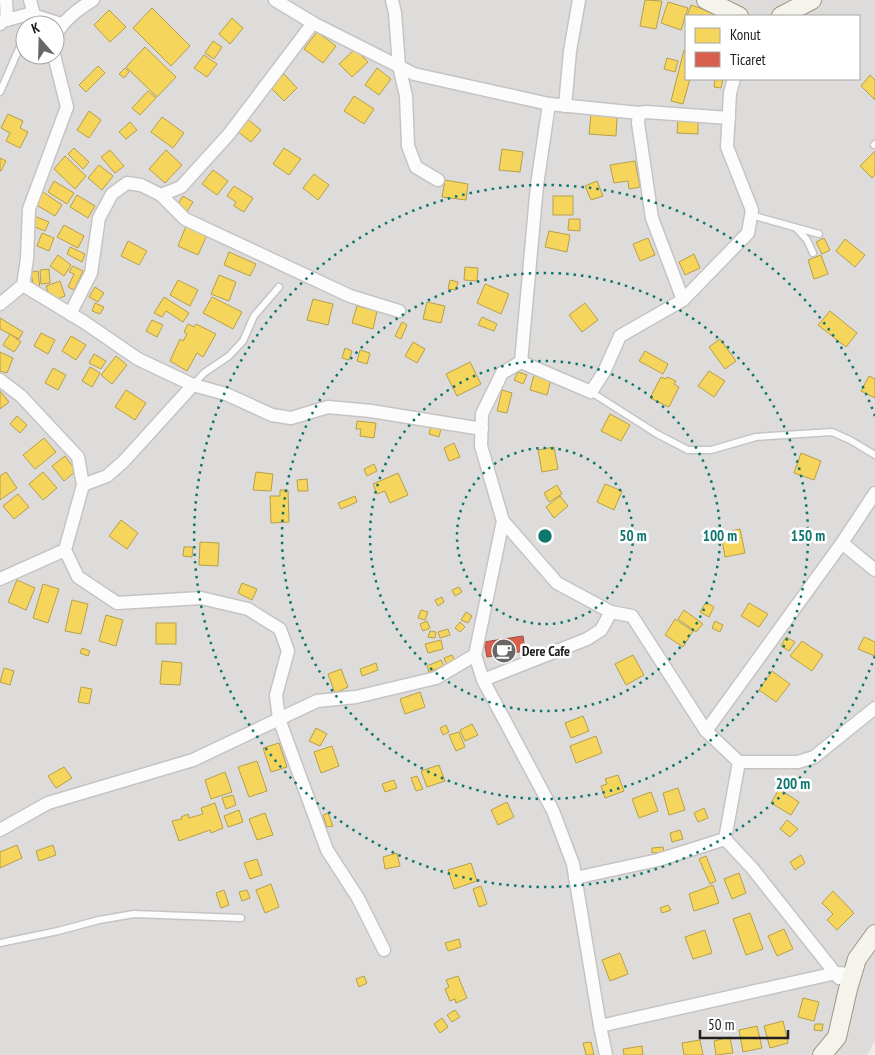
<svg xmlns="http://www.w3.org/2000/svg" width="875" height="1055" font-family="'PT Sans Narrow',sans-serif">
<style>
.residential{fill:#dedcdb;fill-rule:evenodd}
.homes{fill:#f6d55c;stroke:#b69f4a}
.shops{fill:#d6604d;stroke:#9f4d40}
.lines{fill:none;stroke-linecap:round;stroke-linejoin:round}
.lane-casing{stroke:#c6c4c3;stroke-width:9}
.street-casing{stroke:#c6c4c3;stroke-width:15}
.secondary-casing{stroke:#9a9880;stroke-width:20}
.lane{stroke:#fdfcfc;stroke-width:6}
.street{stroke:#fdfcfc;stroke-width:12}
.secondary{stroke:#f4f3ec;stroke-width:18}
.ring{fill:none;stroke:#0f766e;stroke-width:2.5;stroke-dasharray:2.5 5}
.labels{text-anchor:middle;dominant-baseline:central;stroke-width:5;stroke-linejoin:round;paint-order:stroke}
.poi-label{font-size:14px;font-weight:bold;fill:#202020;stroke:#fff;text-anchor:start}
.centre{fill:#0f766e;stroke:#fff;stroke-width:2.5}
.ring-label{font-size:15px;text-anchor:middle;font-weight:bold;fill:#0f766e;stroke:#fff;stroke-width:5;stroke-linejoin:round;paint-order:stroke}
</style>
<rect width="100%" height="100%" fill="#efece9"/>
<path class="residential" d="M0 0H875V1041L867 1055H0ZM686 16H859V79H686ZM25 25H55V55H25Z"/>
<g class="homes">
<polygon points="645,0 662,1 656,29 640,26"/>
<polygon points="668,2 688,8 681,30 661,23"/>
<polygon points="691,5 720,15 719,16 687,16"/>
<polygon points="152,8 190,46 171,66 133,28"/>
<polygon points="109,10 126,27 110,42 94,25"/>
<polygon points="232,18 243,28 230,44 219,34"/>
<polygon points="317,32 336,46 323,63 304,49"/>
<polygon points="213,41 222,47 214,59 205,53"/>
<polygon points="145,47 176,77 157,97 126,67"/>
<polygon points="355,49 368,62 352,77 339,64"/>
<polygon points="684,50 686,51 686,79 690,79 683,104 671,101"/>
<polygon points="204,55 217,64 207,77 194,68"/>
<polygon points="667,58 678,61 675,72 664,69"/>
<polygon points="98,66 105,73 86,92 79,85"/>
<polygon points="125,68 129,72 124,78 119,74"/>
<polygon points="377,68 391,79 379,95 365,85"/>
<polygon points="284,74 297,88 284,101 270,87"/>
<polygon points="870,75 875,80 875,100 861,86"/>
<polygon points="715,79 723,79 721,88 714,87"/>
<polygon points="148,91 156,98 140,115 132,108"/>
<polygon points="354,96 374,109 364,124 344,111"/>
<polygon points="89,111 101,120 89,138 77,130"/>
<polygon points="8,114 23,121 20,128 28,132 20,148 6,141 10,133 1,128"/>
<polygon points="591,115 617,117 616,136 589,134"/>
<polygon points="162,117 184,133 173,148 151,132"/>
<polygon points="247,119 261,130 251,142 237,131"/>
<polygon points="678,119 698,120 698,134 677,133"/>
<polygon points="130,122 137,130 126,139 119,132"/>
<polygon points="74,148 89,162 83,169 68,154"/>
<polygon points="284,148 301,159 289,175 273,164"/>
<polygon points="502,149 523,152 520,172 499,170"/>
<polygon points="110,150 124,166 115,173 101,157"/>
<polygon points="166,150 182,165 165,183 149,169"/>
<polygon points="875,151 875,175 872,178 860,166"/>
<polygon points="65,156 86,176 75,189 54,169"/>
<polygon points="0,158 6,161 1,171 0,171"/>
<polygon points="635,161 640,187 629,189 628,181 614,183 610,165"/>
<polygon points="99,165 113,176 102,190 88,178"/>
<polygon points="213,170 228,181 217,195 202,184"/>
<polygon points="314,174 329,185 318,200 303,188"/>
<polygon points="445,180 468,184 466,200 442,197"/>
<polygon points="54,181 74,193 67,204 48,192"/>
<polygon points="597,181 603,196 591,200 585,186"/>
<polygon points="234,186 253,198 244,212 234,206 236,202 227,196"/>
<polygon points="43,192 62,205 55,216 35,204"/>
<polygon points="77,195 95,206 88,218 70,207"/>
<polygon points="183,196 193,202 186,213 176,207"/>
<rect x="553" y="196" width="20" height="19"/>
<polygon points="34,216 49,222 45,231 30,225"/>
<polygon points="569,219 580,219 580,231 568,230"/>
<polygon points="64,225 84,236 78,248 57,237"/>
<polygon points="186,226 207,235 198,255 178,246"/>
<polygon points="549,231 570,235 567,252 545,247"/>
<polygon points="42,233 54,238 49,251 37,246"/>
<polygon points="648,238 655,255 640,261 633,244"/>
<polygon points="824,238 830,250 822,254 816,242"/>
<polygon points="845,239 865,255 855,267 836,251"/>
<polygon points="128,241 147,251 139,265 121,256"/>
<polygon points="70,247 85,254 82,262 67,254"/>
<polygon points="229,252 256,264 250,276 224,265"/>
<polygon points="694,254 700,268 685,275 679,262"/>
<polygon points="58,255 71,265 64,276 50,266"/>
<polygon points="821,255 828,274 814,279 808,260"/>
<polygon points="73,266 83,271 74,290 68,287 74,274 69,272"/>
<polygon points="465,267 478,268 477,281 464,280"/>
<polygon points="49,269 50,283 41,284 40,270"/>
<polygon points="38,271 40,289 34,290 31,272"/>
<polygon points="219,275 236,282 229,301 211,294"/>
<polygon points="178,280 198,290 190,306 170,295"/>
<polygon points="450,280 458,282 456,290 448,289"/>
<polygon points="60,281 65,296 51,301 46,286"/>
<polygon points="485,284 509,294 501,314 477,303"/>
<polygon points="95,287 104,293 98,302 89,297"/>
<polygon points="164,297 189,313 183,322 166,311 162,317 154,313"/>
<polygon points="212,297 242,312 233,329 203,313"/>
<polygon points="313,299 333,304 328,325 307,320"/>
<polygon points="427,302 445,306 441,323 423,319"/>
<polygon points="95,303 104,307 100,314 92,311"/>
<polygon points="585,303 598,320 582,332 569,315"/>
<polygon points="357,306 377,311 373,329 352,323"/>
<polygon points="830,311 857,333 846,347 818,325"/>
<polygon points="482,317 497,324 494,331 478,325"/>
<polygon points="0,318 23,332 19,339 0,329"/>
<polygon points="152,320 163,325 157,337 146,331"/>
<polygon points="402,322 407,325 401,339 395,336"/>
<polygon points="188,324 194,327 196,324 216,334 203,357 197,353 187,371 170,361 180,339 183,341 187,334 184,332"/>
<polygon points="41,333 55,340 48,354 34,346"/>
<polygon points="10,334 21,342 14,352 3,345"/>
<polygon points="71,336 86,345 76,360 62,351"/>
<polygon points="720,339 736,361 725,369 709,347"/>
<polygon points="413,342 425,349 417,363 405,356"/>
<polygon points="345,348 352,351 349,360 342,358"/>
<polygon points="360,350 370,353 367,364 357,361"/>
<polygon points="645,351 668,364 663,374 639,361"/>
<polygon points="0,352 13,358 7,373 0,371"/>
<polygon points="94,354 106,361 101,369 89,363"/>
<polygon points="116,356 127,365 112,384 101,375"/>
<polygon points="470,362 481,384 457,396 446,374"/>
<polygon points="90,367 100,373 92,387 82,381"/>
<polygon points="53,368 66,375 58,390 45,383"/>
<polygon points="535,371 552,376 547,395 530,390"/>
<polygon points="709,371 725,381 714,397 698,386"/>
<polygon points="518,372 527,375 523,384 514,380"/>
<polygon points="869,376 875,379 875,398 861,391"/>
<polygon points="661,377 666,379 667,377 676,381 674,384 679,387 669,407 650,398"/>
<polygon points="126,390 146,403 135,420 115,407"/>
<polygon points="502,390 512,393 507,413 497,411"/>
<polygon points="0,391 9,402 0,409"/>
<polygon points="610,414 630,425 621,441 601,431"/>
<polygon points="17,416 27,425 20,433 10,424"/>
<polygon points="357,421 376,423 374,438 360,436 361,429 356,429"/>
<polygon points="432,422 442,425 439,437 429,434"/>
<polygon points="44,438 56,452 35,469 23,455"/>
<polygon points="454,443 460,457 449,461 444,448"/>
<polygon points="554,447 558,469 542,472 538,450"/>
<polygon points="801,453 821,461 814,480 794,473"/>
<polygon points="65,456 76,471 64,481 52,466"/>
<polygon points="374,464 377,471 367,476 364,469"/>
<polygon points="6,472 17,488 0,500 0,476"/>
<polygon points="43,472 57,488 43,500 29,484"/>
<polygon points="256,472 273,474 271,491 253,490"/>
<polygon points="398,473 408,495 390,503 385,491 377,494 373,484"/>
<polygon points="307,479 308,491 298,491 297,480"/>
<polygon points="605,484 622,491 614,510 597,502"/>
<polygon points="557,485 562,494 549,502 544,493"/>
<polygon points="280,490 288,490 289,522 271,523 270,496 280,496"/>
<polygon points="18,494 29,507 14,519 3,506"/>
<polygon points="355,496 357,502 341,509 338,503"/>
<polygon points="560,496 568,506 554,518 546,507"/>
<polygon points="121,520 138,533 127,549 109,536"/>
<polygon points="740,529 745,553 725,557 721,533"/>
<polygon points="200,542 219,543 218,566 199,565"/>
<polygon points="184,547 193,547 192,557 183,556"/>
<polygon points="17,580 35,588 26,610 8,602"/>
<polygon points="242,583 257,589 252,600 238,593"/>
<polygon points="43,584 59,589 48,623 33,618"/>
<polygon points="459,587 462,592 455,596 452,590"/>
<polygon points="442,597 444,602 438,606 435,600"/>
<polygon points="72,600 88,604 81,634 65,631"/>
<polygon points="706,602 714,607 709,617 700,612"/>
<polygon points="749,603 768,614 759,627 741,616"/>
<polygon points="421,610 428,612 425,620 418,618"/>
<polygon points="684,610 703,624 696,632 678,619"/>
<polygon points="466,612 472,616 468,623 461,620"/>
<polygon points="106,615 123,620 116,646 99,641"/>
<polygon points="675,619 693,631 683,647 665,635"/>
<polygon points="427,621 430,628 423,631 420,624"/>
<polygon points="715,621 723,625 720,632 712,628"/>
<polygon points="460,622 465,627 460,632 455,628"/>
<rect x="156" y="623" width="20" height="21"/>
<polygon points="448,629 450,635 440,638 438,632"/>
<polygon points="430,631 436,632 435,638 428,637"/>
<polygon points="786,637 795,642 789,651 781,646"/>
<polygon points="864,637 875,642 875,656 858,649"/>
<polygon points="441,640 443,649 428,653 425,644"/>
<polygon points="802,641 823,655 812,671 790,656"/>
<polygon points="82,648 90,651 88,656 80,653"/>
<polygon points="452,655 455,661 447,665 444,658"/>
<polygon points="633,655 644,675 626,685 615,664"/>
<polygon points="441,660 444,666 429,672 427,666"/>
<polygon points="162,661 182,663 180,685 160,684"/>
<polygon points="376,663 378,670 362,676 360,669"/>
<polygon points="4,668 14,671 10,685 0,682"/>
<polygon points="341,669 348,687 335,693 328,674"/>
<polygon points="772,671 790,684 776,702 759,690"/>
<polygon points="81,687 92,689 89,704 78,702"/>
<polygon points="420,692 425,707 405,714 400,699"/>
<polygon points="583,716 589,731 571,738 565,723"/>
<polygon points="472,724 478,735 465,741 460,730"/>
<polygon points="446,725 449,732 443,735 440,728"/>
<polygon points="316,728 327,734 320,746 309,741"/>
<polygon points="459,732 465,747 456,751 449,735"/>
<polygon points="596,736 602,753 576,763 570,746"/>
<polygon points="279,743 287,767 271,772 263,748"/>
<polygon points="332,746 339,766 321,773 314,752"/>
<polygon points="257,761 267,791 249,797 238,767"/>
<polygon points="439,765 445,781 427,787 421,771"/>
<polygon points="64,767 72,778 56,788 48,776"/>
<polygon points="225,772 232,792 211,799 205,780"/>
<polygon points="618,775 624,791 605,798 601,786 607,784 605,779"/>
<polygon points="417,776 423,789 416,791 411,778"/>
<polygon points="394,780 397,788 385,792 382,784"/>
<polygon points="678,788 685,810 669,815 663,793"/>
<polygon points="779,789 799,802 791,815 771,803"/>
<polygon points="651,792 658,811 639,818 632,799"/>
<polygon points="233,795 236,805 226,809 222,798"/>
<polygon points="507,802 514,817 498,825 491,810"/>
<polygon points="215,803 223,828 211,833 210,830 179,841 172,821 182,819 181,817 188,814 189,818 203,814 201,808"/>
<polygon points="704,808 708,818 698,822 694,813"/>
<polygon points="239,810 243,822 228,827 224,816"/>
<polygon points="265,813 273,835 257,840 249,819"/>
<polygon points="328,813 333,826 327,827 323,815"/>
<polygon points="787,820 798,829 790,837 780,829"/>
<polygon points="680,830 683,839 672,842 670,833"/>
<polygon points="17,845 22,858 0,868 0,852"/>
<polygon points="53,845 56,855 39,861 36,851"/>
<polygon points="663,847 664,852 652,853 652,848"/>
<polygon points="397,853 400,866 385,869 383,857"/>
<polygon points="801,855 805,863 795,870 790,862"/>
<polygon points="706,856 716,881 710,884 699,859"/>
<polygon points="257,859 262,875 250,879 244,863"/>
<polygon points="471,863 477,881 454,889 448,870"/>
<polygon points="739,873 746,893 732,899 724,879"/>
<polygon points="271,884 279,907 265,913 256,890"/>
<polygon points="713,885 719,903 694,911 689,894"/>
<polygon points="481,886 487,904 479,907 473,889"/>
<polygon points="224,890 229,905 221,908 216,893"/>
<polygon points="247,890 250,898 242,901 239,892"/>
<polygon points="833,891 854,913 837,930 827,920 833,914 822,903"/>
<polygon points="668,905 671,910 662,913 660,908"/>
<polygon points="750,913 763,949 746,955 733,919"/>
<polygon points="784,929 793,949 777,956 768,936"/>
<polygon points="705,930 712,953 693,959 685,937"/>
<polygon points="459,939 461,947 448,951 445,943"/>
<polygon points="620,953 628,974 610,981 602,960"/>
<polygon points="364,976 367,983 359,987 356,979"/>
<polygon points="458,976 467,998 456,1003 455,999 450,1001 445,989 449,987 446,980"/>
<polygon points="803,998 819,1002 814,1021 798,1017"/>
<polygon points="455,1010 460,1017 452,1022 447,1015"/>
<polygon points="442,1018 448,1027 440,1033 434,1024"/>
<polygon points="783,1021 788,1043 770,1048 764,1026"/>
<polygon points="815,1024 823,1024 822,1031 814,1030"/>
<polygon points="757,1026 762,1048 743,1052 739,1030"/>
<polygon points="730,1037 733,1053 716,1055 714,1041"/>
<polygon points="700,1040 703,1055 684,1055 682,1043"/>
<polygon points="591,1042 594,1055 586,1055 583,1043"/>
<polygon points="642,1046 643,1055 624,1055 623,1049"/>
</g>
<polygon class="shops" points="523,636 525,651 487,657 484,642"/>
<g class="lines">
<defs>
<g id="lane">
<polyline points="30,25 34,15"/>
<polyline points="0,92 25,35"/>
<polyline points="874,145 875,144"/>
<polyline points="751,215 819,234"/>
<polyline points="797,229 807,240 813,253"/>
<polyline points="193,385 204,373 229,356 243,341 254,316 279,287"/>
<polyline points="591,392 657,434 688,450 711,450 756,437 832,432 850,440 875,455"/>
<polyline points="0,943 58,931 99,920 134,914 241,918"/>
</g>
<g id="street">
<polyline points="6,0 7,20"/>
<polyline points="30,0 34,15"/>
<polyline points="275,0 313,23 414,74 549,104"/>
<polyline points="392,0 395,13 399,66 406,96 408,146 416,167 438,180"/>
<polyline points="0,24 3,21 29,14 61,24"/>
<path d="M55 37C63 20 77 10 93 0"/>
<polyline points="565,106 570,51 579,0"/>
<polyline points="639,113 638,123 652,218 683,300"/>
<polyline points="161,195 185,219 350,296 399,311"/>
<polyline points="23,285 84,322 138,359 193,385 226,394 272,415 291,418 328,407 371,411 482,429"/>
<polyline points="0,304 23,285 27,259 29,209 67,107 54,55"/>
<polyline points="70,314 91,273 99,218 112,194 127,183 141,185 161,195 181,187 229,134 313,23"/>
<polyline points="521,362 537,185 549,104 639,113 646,112 729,118"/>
<polyline points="0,380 21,396 78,457 83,485 65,550 78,577 117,603 201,598 248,609 280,629 288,651 276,695 279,719 327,850 358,898 384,950"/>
<polyline points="83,485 107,476 124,461 193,385"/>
<polyline points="503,521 557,583 611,612 632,616 706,731 739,762 798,762 814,757 875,708"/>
<polyline points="842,543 875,570"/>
<polyline points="0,579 65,550"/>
<polyline points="483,680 587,639 601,630 611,612"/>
<polyline points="706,731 842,543 875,493"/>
<polyline points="0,830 48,803 193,760 317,701 356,697 436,678 475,655"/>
<polyline points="725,839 752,868 839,978"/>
<polyline points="725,839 739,762"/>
<polyline points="575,878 658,860 725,839"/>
<polyline points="600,1026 836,973 853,974"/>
<polyline points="606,1055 600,1026 573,864 553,811 483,680 475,655 503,521 481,446 482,414 502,373 521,362 591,392 604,372 620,336 683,300 748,233 752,210 727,147 730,93 734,79"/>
</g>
<g id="secondary">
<polyline points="706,0 739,16"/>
<polyline points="781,16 812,0"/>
<polyline points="822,1055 837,1037 848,989 857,959 875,934"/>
</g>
</defs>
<use href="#lane" class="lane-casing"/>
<use href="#street" class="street-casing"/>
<use href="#secondary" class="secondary-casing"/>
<use href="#lane" class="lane"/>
<use href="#street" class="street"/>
<use href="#secondary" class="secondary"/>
</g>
<g class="ring">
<circle cx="545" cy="536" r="88"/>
<circle cx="545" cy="536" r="175"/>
<circle cx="545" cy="536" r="263"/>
<path d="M875 656A351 351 0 1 1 875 416"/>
</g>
<defs>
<symbol id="cafe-disc" viewBox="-11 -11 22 22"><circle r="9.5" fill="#686766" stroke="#fff"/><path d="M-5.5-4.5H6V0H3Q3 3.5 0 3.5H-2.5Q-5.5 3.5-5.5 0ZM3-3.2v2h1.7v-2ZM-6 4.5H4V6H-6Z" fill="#fff"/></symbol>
</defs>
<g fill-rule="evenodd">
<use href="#cafe-disc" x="490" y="637" width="28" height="28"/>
</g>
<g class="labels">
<g class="poi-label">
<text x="522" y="651">Dere Cafe</text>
</g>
</g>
<circle cx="545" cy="536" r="8" class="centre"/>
<g class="ring-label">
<text x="633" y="541">50 m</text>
<text x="720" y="541">100 m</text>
<text x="808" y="541">150 m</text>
<text x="793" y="789">200 m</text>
</g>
<rect x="685" y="15" width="175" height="65" fill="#ffffff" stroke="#a6a6a6"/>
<rect x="695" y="28" width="25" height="15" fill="#f6d55c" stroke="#a6a6a6"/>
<text x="730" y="40" font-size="15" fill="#202020">Konut</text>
<rect x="695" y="52" width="25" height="15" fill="#d6604d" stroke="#a6a6a6"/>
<text x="730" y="65" font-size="15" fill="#202020">Ticaret</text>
<g transform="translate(40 40) rotate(340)"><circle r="24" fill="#ffffff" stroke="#a6a6a6"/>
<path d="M0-4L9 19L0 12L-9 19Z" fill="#686766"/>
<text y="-8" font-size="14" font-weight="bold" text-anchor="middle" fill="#202020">K</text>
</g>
<path d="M700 1030v8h88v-8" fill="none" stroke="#202020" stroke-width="2.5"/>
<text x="708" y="1030" font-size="15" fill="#202020" stroke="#ffffff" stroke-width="4" paint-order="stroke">50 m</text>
</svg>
